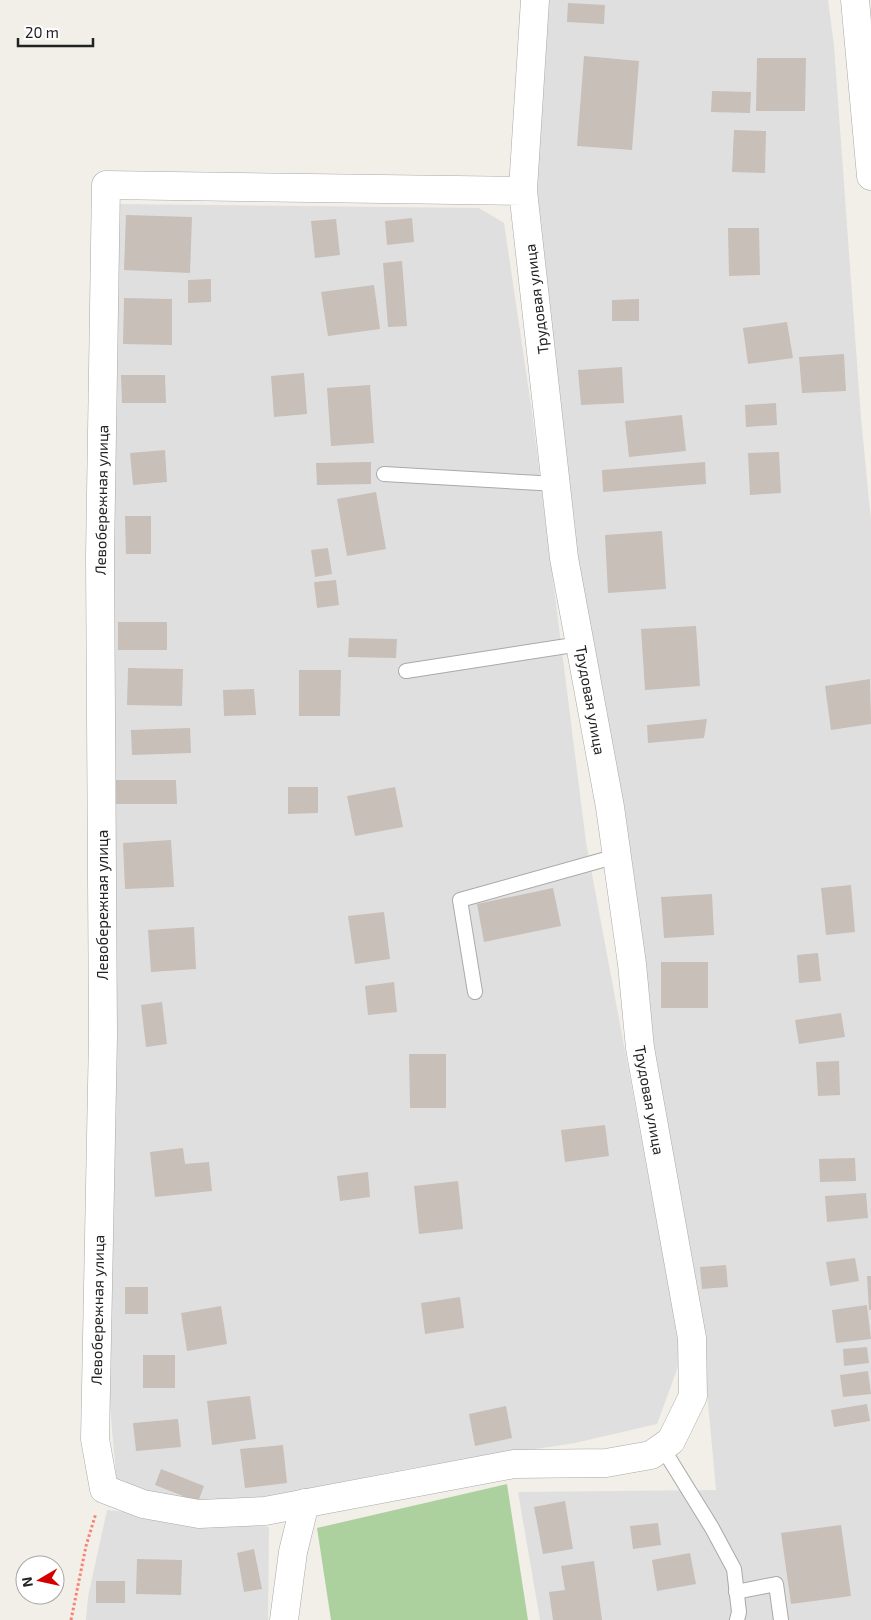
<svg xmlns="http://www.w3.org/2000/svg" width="871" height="1620" font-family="'Exo 2',sans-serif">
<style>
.residential{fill:#e0dfdf}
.forest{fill:#add19e}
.building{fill:#c7bfb8}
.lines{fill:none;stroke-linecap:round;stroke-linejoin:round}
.lane-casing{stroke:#a9a9a9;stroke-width:16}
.street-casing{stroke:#a9a9a9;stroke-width:29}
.path{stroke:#fa8072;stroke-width:3;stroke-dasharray:2.5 2.5;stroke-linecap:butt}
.lane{stroke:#fff;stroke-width:14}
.street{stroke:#fff;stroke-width:28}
.labels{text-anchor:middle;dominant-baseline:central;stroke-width:5;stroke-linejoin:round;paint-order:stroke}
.street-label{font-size:15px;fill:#222;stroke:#fff}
</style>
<rect width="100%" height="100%" fill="#f2efe9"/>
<g class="residential">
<polygon points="546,0 828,0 834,46 861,418 871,520 871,1620 540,1620 518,1492 716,1490 702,1337 658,1095 570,530 533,191"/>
<polygon points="117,204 479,208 504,223 531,405 586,842 682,1356 657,1424 575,1443 412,1468 205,1509 117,1486 105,1350 109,767"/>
<polygon points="107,1510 269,1527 268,1620 86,1620 88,1597"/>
</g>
<polygon class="forest" points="507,1484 528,1620 331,1620 317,1528"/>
<g class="building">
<polygon points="568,3 605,5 604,24 567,22"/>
<polygon points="584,56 639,61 632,150 577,146"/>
<polygon points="757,58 806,58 805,111 756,111"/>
<polygon points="712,91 751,92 750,113 711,112"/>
<polygon points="734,130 766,131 765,173 732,172"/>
<polygon points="126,215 192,217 190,273 124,270"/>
<polygon points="412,218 414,242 387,245 385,221"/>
<polygon points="336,219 340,255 315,258 311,221"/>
<polygon points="728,228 759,228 760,275 729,276"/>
<polygon points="402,261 407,326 388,327 383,263"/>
<polygon points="211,279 211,302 188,303 188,280"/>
<polygon points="374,285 380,329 328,336 321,292"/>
<polygon points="124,298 172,299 172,345 123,344"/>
<polygon points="639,299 639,321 612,321 612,300"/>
<polygon points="787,322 793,358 748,364 743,328"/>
<polygon points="844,354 846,391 802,393 799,357"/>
<polygon points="622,367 624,403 581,405 578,370"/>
<polygon points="304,373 307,414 274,417 271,376"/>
<polygon points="121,375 165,375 166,403 122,403"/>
<polygon points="370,385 374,443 331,446 327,388"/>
<polygon points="776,403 777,425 746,427 745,405"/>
<polygon points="682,415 686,451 629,457 625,421"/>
<polygon points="165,450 167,482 133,485 130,453"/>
<polygon points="779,452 781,493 750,495 748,453"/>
<polygon points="371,462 371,484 317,485 316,463"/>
<polygon points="705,462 706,484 603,492 602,470"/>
<polygon points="376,492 386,549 347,556 337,499"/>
<polygon points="125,516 151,516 151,554 126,554"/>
<polygon points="662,531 666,589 608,593 605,535"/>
<polygon points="328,548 332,574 315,577 311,550"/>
<polygon points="336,580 339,605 317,608 314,582"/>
<rect x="118" y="622" width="49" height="28"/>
<polygon points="696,626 700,686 645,690 641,629"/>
<polygon points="349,638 397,639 396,658 348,657"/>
<polygon points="128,668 183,669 182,706 127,705"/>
<polygon points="299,670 341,670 340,716 299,716"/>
<polygon points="870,679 871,724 831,730 825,686"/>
<polygon points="254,689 256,715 224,716 223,690"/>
<polygon points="707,719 704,738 648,743 647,725"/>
<polygon points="190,728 191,753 132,755 131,730"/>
<polygon points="116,780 176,780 177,804 116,804"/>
<polygon points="288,787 318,787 318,813 288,814"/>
<polygon points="395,787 403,827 355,836 347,796"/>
<polygon points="171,840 174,887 125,889 123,843"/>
<polygon points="851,885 855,932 826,935 821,888"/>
<polygon points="553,888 561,926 484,942 477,904"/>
<polygon points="712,894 714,935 664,938 661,897"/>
<polygon points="384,912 390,959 355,964 348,916"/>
<polygon points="194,927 196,969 151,972 148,930"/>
<polygon points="818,953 821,981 799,983 797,955"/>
<rect x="661" y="962" width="47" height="46"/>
<polygon points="394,982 397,1012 368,1015 365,986"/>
<polygon points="162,1002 167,1044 146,1047 141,1005"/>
<polygon points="841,1013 845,1037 799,1044 795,1020"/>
<polygon points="409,1054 446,1054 446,1108 410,1108"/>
<polygon points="839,1061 840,1095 818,1096 816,1062"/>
<polygon points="605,1125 609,1156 565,1162 561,1130"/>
<polygon points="183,1148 185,1164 209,1162 212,1191 155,1197 150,1152"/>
<polygon points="855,1158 856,1181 820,1182 819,1159"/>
<polygon points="368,1172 370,1197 340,1201 337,1176"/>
<polygon points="458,1181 463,1229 419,1234 414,1186"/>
<polygon points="866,1193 868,1218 827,1222 825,1196"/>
<polygon points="855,1258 859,1281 830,1286 826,1262"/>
<polygon points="726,1265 728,1287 702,1289 700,1267"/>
<polygon points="867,1276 871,1276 871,1310 869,1310"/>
<rect x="125" y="1287" width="23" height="27"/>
<polygon points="460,1297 464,1328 425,1334 421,1303"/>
<polygon points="867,1305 871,1339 836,1343 832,1310"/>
<polygon points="221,1306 227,1344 187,1351 181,1313"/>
<polygon points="867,1347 869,1363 844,1366 843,1349"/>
<rect x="143" y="1355" width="32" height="33"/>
<polygon points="868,1371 871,1394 843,1397 840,1375"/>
<polygon points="250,1396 256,1439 212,1445 207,1401"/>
<polygon points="867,1404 870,1421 834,1427 831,1410"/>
<polygon points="506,1406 512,1438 475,1446 469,1414"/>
<polygon points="178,1419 181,1447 136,1451 133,1423"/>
<polygon points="283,1445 287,1483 245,1488 240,1449"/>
<polygon points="161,1469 204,1486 198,1502 155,1485"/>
<polygon points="565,1501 573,1549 543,1554 534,1507"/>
<polygon points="658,1523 661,1545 633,1549 630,1526"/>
<polygon points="841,1525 851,1596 791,1604 781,1533"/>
<polygon points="254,1549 262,1589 244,1592 237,1553"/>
<polygon points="690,1553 696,1584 657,1591 652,1560"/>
<polygon points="137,1559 182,1560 181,1595 136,1594"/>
<polygon points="594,1561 602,1620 553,1620 549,1592 565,1590 561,1566"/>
<rect x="96" y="1581" width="29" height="22"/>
</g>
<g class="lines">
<defs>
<g id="lane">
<polyline points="384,474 557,484"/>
<polyline points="406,671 580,644"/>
<polyline points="475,992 460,900 617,856"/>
<polyline points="662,1447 712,1528 734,1569 739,1612 737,1620"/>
<polyline points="736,1592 776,1584 781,1620"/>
</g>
<g id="street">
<polyline points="855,0 871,176"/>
<polyline points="523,191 106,185 100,557 103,1036 95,1439 104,1489 143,1504 199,1514 265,1511 514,1464 606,1463 651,1455 671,1441 693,1396 692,1338 640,1048 632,964 610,807 564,558 523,191 523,189 535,0"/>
<polyline points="284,1620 293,1552 305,1503"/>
</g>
</defs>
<use href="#lane" class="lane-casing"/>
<use href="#street" class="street-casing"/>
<polyline class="path" points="71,1620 86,1546 96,1513"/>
<use href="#lane" class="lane"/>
<use href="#street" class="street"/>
</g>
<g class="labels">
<g class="street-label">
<text transform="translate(536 299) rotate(-97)">Трудовая улица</text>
<text transform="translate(101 500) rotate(-89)">Левобережная улица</text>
<text transform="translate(591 700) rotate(80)">Трудовая улица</text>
<text transform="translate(102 905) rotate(-90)">Левобережная улица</text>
<text transform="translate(650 1100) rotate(80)">Трудовая улица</text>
<text transform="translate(97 1310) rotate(-89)">Левобережная улица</text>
</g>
</g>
<g transform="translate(40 1580) rotate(261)"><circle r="24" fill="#ffffff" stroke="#a7a7a7"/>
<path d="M0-4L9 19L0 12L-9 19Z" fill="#d40000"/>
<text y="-8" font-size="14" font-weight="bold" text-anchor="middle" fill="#222222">N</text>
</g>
<path d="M18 38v8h75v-8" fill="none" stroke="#222222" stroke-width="2.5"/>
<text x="25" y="38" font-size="15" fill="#222222" stroke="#ffffff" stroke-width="4" paint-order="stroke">20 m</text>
</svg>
